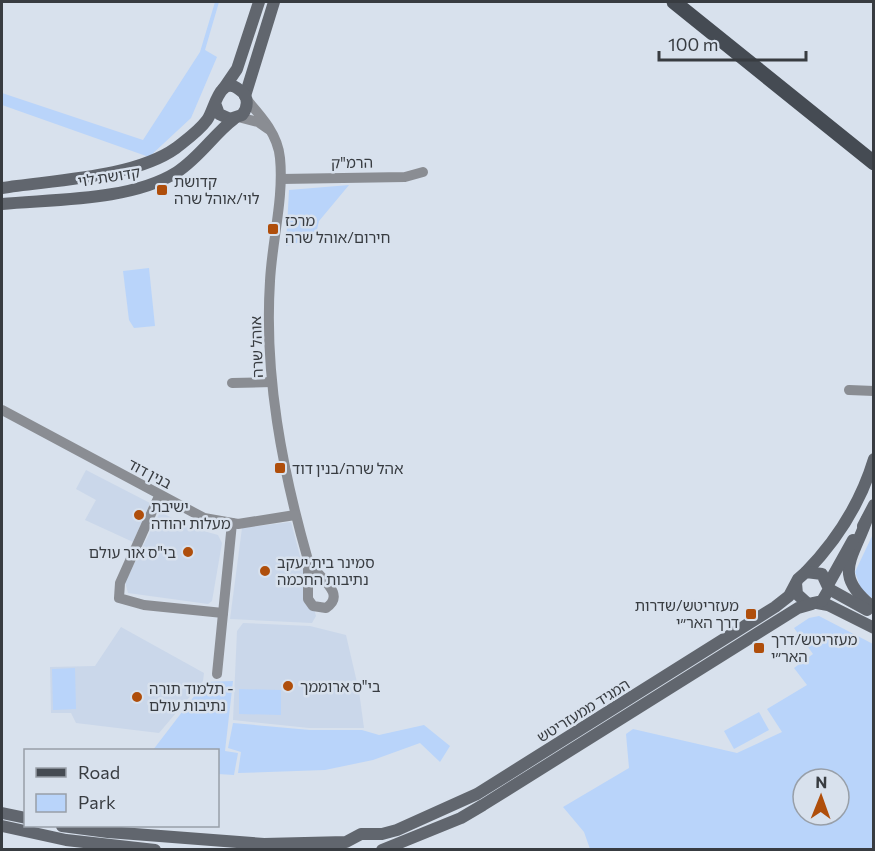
<svg xmlns="http://www.w3.org/2000/svg" width="875" height="851" font-family="Commissioner,'Noto Sans Hebrew',sans-serif">
<style>
.built{fill:#cad7ea}
.green{fill:#b9d4fa;fill-rule:evenodd}
.lines{fill:none;stroke-linecap:round;stroke-linejoin:round}
.street{stroke:#8a8d93;stroke-width:10}
.secondary{stroke:#61666e;stroke-width:12}
.primary{stroke:#454b53;stroke-width:15}
.poi-dot{fill:#af4e0b;stroke:#d8e1ed;stroke-width:2}
.labels{text-anchor:middle;dominant-baseline:central;stroke-width:5;stroke-linejoin:round;paint-order:stroke}
.street-label{font-size:15px;fill:#383c41;stroke:#d8e1ed}
.poi-label{font-size:15px;fill:#383c41;stroke:#d8e1ed;text-anchor:start}
</style>
<rect width="100%" height="100%" fill="#d8e1ed"/>
<g class="built">
<polygon points="86,470 150,503 133,542 85,520 96,500 76,489"/>
<polygon points="160,512 193,528 218,535 222,543 212,601 208,604 128,593 125,582"/>
<polygon points="291,522 316,616 312,623 230,619 242,528"/>
<polygon points="243,623 310,626 346,635 359,691 364,728 309,728 233,720 237,631"/>
<polygon points="121,627 204,673 203,681 159,733 76,723 71,713 51,713 50,667 95,666"/>
</g>
<g class="green">
<polygon points="215,2 219,2 205,50 217,57 191,118 149,157 2,105 2,93 143,140 200,52"/>
<polygon points="349,185 319,221 315,238 286,246 289,190"/>
<polygon points="149,268 155,326 134,328 129,320 123,271"/>
<polygon points="873,534 873,599 861,589 855,572"/>
<path d="M819 616 873 644V849H590L584 832 563 807 629 768 626 734 633 729 737 753 782 732 767 709 807 685 794 668 813 654 794 628 809 618ZM803 779H839V815H803Z"/>
<polygon points="75,668 76,709 53,710 52,669"/>
<polygon points="233,681 225,751 238,753 234,775 218,774 218,750 153,750 205,682"/>
<polygon points="239,689 281,690 281,715 239,714"/>
<polygon points="759,712 769,730 734,749 724,731"/>
<polygon points="233,723 310,730 362,730 379,735 424,725 450,746 440,762 420,743 373,760 325,770 238,773 241,752 228,748"/>
</g>
<g class="lines">
<g class="street">
<path d="M247 100C262 117 278 135 280 158 284 198 272 241 270 281 264 375 282 469 308 560 314 575 349 593 326 608L313 606 308 599V560"/>
<polyline points="238,117 258,122 268,129"/>
<polyline points="281,179 405,177 423,172"/>
<polyline points="232,383 272,382"/>
<polyline points="849,390 874,391"/>
<polyline points="2,410 204,518 238,524 295,515"/>
<polyline points="159,496 120,583 119,598 144,605 223,613"/>
<polyline points="217,674 232,523"/>
</g>
<g class="secondary">
<polyline points="224,88 237,69 259,2"/>
<polyline points="245,96 274,2"/>
<path d="M2 188C53 180 134 178 176 148 186 140 199 131 207 120 215 110 219 72 241 91 249 97 248 108 242 115L230 119 219 114 215 103"/>
<path d="M2 204C55 199 131 201 177 172 200 157 214 134 234 119"/>
<path d="M867 519C852 561 832 575 874 608"/>
<polyline points="863,526 874,505"/>
<path d="M806 572C837 540 861 502 874 459"/>
<polyline points="829,583 853,540"/>
<polyline points="829,589 867,610"/>
<polyline points="817,603 828,605 874,628"/>
<polyline points="2,813 26,818"/>
<polyline points="2,826 66,840 155,850"/>
<polyline points="62,826 108,832 264,844 346,842 361,834 382,834 397,830 477,794 775,607 789,596 798,579 806,572 822,574 829,589 822,601 808,604 797,594 796,583"/>
<polyline points="382,850 461,818 483,805 798,608 812,604"/>
</g>
<polyline class="primary" points="674,2 874,163"/>
</g>
<g class="poi-dot">
<rect x="156" y="184" width="12" height="12" rx="3"/>
<rect x="267" y="223" width="12" height="12" rx="3"/>
<rect x="274" y="462" width="12" height="12" rx="3"/>
<circle cx="139" cy="515" r="6"/>
<circle cx="188" cy="552" r="6"/>
<circle cx="265" cy="571" r="6"/>
<rect x="745" y="608" width="12" height="12" rx="3"/>
<rect x="753" y="642" width="12" height="12" rx="3"/>
<circle cx="288" cy="686" r="6"/>
<circle cx="137" cy="697" r="6"/>
</g>
<g class="labels">
<g class="street-label">
<text transform="translate(352 162) rotate(-1)">הרמ"ק</text>
<text transform="translate(109 176) rotate(-9)">קדושת לוי</text>
<text transform="translate(256 347) rotate(-92)">אוהל שרה</text>
<text transform="translate(150 473) rotate(28)">בנין דוד</text>
<text transform="translate(583 710) rotate(-32)">המגיד ממעזריטש</text>
</g>
<g class="poi-label">
<text x="174" y="181">קדושת<tspan x="174" dy="17">לוי/אוהל שרה</tspan></text>
<text x="285" y="220">מרכז<tspan x="285" dy="17">חירום/אוהל שרה</tspan></text>
<text x="292" y="468">אהל שרה/בנין דוד</text>
<text x="151" y="506">ישיבת<tspan x="151" dy="17">מעלות יהודה</tspan></text>
<text x="176" y="552" text-anchor="end">בי"ס אור עולם</text>
<text x="277" y="562">סמינר בית יעקב<tspan x="277" dy="17">נתיבות החכמה</tspan></text>
<text x="739" y="605" text-anchor="end">מעזריטש/שדרות<tspan x="739" dy="17">דרך האר״י</tspan></text>
<text x="771" y="639">מעזריטש/דרך<tspan x="771" dy="17">האר״י</tspan></text>
<text x="300" y="686">בי"ס ארוממך</text>
<text x="149" y="688">תלמוד תורה -<tspan x="149" dy="17">נתיבות עולם</tspan></text>
</g>
</g>
<rect width="875" height="851" fill="none" stroke="#383c41" stroke-width="6"/>
<rect x="24" y="749" width="195" height="78" fill="#d8e1ed" stroke="#989fa8" stroke-width="1.5"/>
<rect x="36" y="768" width="30" height="9" fill="#454b53" stroke="#989fa8" stroke-width="1.5"/>
<text x="78" y="779" font-size="18" fill="#383c41">Road</text>
<rect x="36" y="794" width="30" height="18" fill="#b9d4fa" stroke="#989fa8" stroke-width="1.5"/>
<text x="78" y="809" font-size="18" fill="#383c41">Park</text>
<g transform="translate(821 797) rotate(1)"><circle r="28" fill="#d8e1ed" stroke="#989fa8" stroke-width="1.5"/>
<path d="M0-4.5L10 22L0 15L-10 22Z" fill="#af4e0b"/>
<text y="-9" font-size="16" font-weight="bold" text-anchor="middle" fill="#383c41">N</text>
</g>
<path d="M659 51v9h147v-9" fill="none" stroke="#383c41" stroke-width="3"/>
<text x="668" y="51" font-size="18" fill="#383c41" stroke="#d8e1ed" stroke-width="4.5" paint-order="stroke">100 m</text>
</svg>
